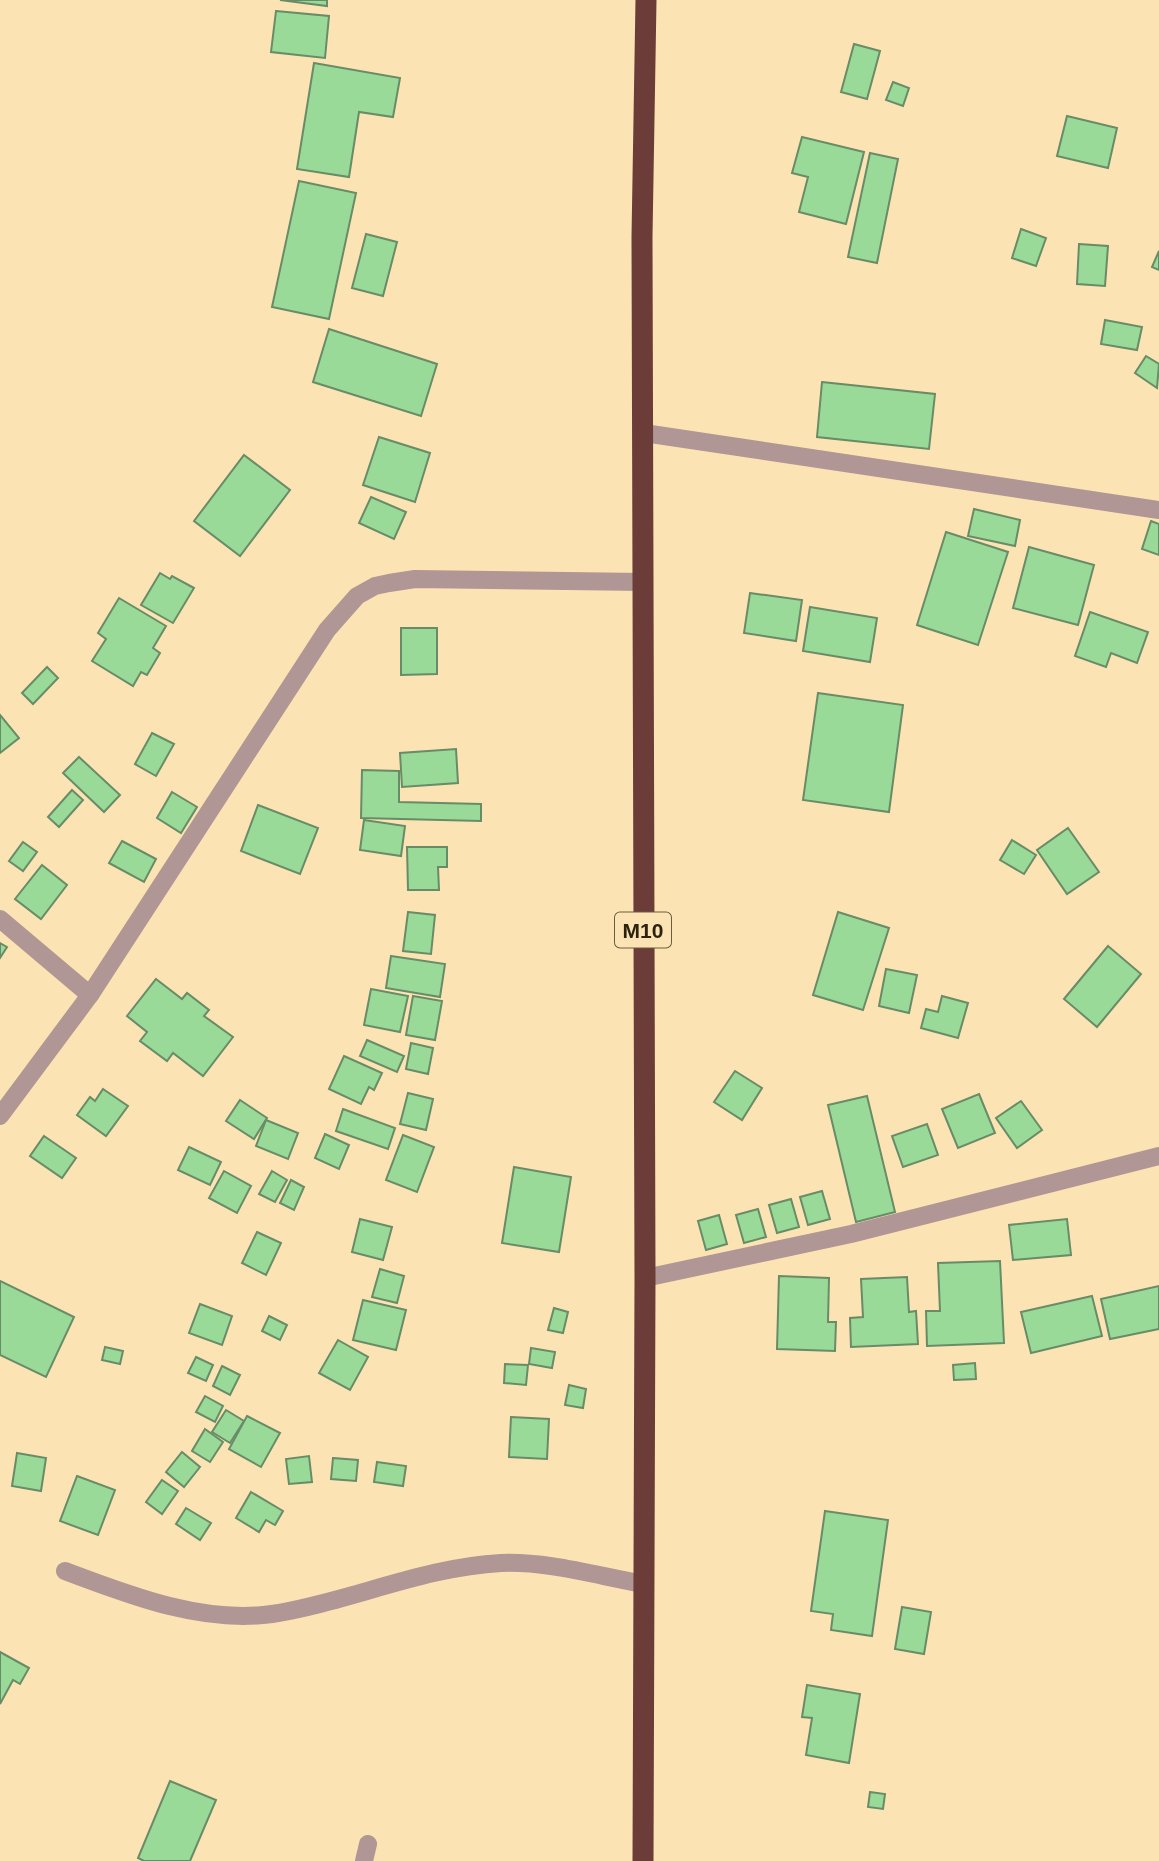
<svg xmlns="http://www.w3.org/2000/svg" width="1159" height="1861" font-family="Arial,sans-serif">
<style>
.building{fill:#9ada98;stroke:#688c67;stroke-width:2}
.lines{fill:none;stroke-linecap:round;stroke-linejoin:round}
.street{stroke:#b09694;stroke-width:18}
.highway{stroke:#6c3c39;stroke-width:21}
.labels{text-anchor:middle;dominant-baseline:central;stroke-width:7;stroke-linejoin:round;paint-order:stroke}
.shield{fill:#fce3b3;stroke:#6a5c40;stroke-width:2}
.shield-label{font-size:21px;font-weight:bold;fill:#2b220f}
</style>
<rect width="100%" height="100%" fill="#fce3b3"/>
<g class="building">
<polygon points="280,0 327,0 327,6"/>
<polygon points="276,11 329,16 325,58 271,52"/>
<polygon points="854,44 880,51 867,99 841,92"/>
<polygon points="314,63 400,78 393,117 359,112 349,177 297,169"/>
<polygon points="893,82 909,88 903,106 886,100"/>
<polygon points="1067,116 1117,128 1108,168 1057,156"/>
<polygon points="802,137 864,152 846,224 799,212 808,177 792,173"/>
<polygon points="870,153 898,159 877,263 848,257"/>
<polygon points="299,181 356,193 329,319 272,307"/>
<polygon points="1021,229 1046,238 1036,266 1012,258"/>
<polygon points="366,234 397,242 383,296 352,288"/>
<polygon points="1079,244 1108,246 1105,286 1077,284"/>
<polygon points="1159,251 1159,270 1152,267"/>
<polygon points="1105,320 1142,327 1137,350 1101,344"/>
<polygon points="329,329 437,364 421,416 313,382"/>
<polygon points="1146,356 1159,364 1157,388 1135,373"/>
<polygon points="822,382 935,394 929,449 817,437"/>
<polygon points="379,437 430,453 415,502 363,485"/>
<polygon points="244,455 290,490 240,556 194,521"/>
<polygon points="371,497 406,512 394,539 359,523"/>
<polygon points="974,509 1020,520 1015,546 968,536"/>
<polygon points="1151,521 1159,524 1159,555 1142,549"/>
<polygon points="946,532 1008,552 978,645 917,625"/>
<polygon points="1029,547 1094,565 1078,625 1013,608"/>
<polygon points="160,573 170,579 172,576 194,588 173,623 141,605"/>
<polygon points="750,593 802,600 796,641 744,633"/>
<polygon points="119,598 166,626 153,648 160,653 147,675 141,672 133,686 92,661 106,639 98,633"/>
<polygon points="810,607 877,618 870,662 803,651"/>
<polygon points="1090,612 1148,632 1137,663 1111,653 1106,667 1075,656"/>
<polygon points="401,628 437,628 437,674 401,675"/>
<polygon points="47,667 58,678 33,704 22,693"/>
<polygon points="818,693 903,705 889,812 803,800"/>
<polygon points="0,715 19,738 0,753"/>
<polygon points="152,733 174,744 156,776 135,764"/>
<polygon points="456,749 458,783 402,787 400,753"/>
<polygon points="79,757 120,795 104,812 63,773"/>
<polygon points="362,770 399,771 399,802 481,804 481,821 361,818"/>
<polygon points="72,790 83,800 59,827 48,817"/>
<polygon points="172,792 197,807 181,833 157,818"/>
<polygon points="258,805 318,828 300,874 241,851"/>
<polygon points="364,820 405,826 401,856 360,850"/>
<polygon points="1068,828 1099,872 1067,894 1037,850"/>
<polygon points="1012,840 1036,855 1024,874 1000,860"/>
<polygon points="122,841 156,859 144,882 109,863"/>
<polygon points="23,842 37,852 23,871 9,861"/>
<polygon points="407,847 447,847 447,867 438,867 439,890 408,890"/>
<polygon points="42,865 67,885 41,919 15,899"/>
<polygon points="408,912 435,915 431,954 403,951"/>
<polygon points="838,912 889,928 863,1010 813,995"/>
<polygon points="0,943 7,947 0,958"/>
<polygon points="1108,946 1141,974 1097,1027 1064,999"/>
<polygon points="391,956 445,964 440,997 386,988"/>
<polygon points="886,969 917,975 909,1013 879,1006"/>
<polygon points="156,979 182,999 187,993 209,1010 204,1016 233,1037 203,1076 173,1053 167,1061 140,1041 147,1032 127,1016"/>
<polygon points="371,989 408,996 400,1032 364,1025"/>
<polygon points="413,996 442,1001 435,1040 406,1035"/>
<polygon points="942,996 968,1003 958,1038 921,1028 926,1009 938,1012"/>
<polygon points="367,1040 404,1056 397,1072 360,1056"/>
<polygon points="411,1043 433,1048 428,1074 406,1069"/>
<polygon points="344,1056 382,1073 374,1090 369,1087 361,1104 329,1089"/>
<polygon points="735,1071 762,1088 742,1120 714,1102"/>
<polygon points="103,1089 128,1106 106,1136 77,1115 90,1097 95,1101"/>
<polygon points="408,1093 433,1099 426,1130 400,1124"/>
<polygon points="979,1094 995,1133 958,1148 942,1109"/>
<polygon points="867,1096 895,1212 856,1222 828,1105"/>
<polygon points="240,1100 267,1118 254,1139 226,1121"/>
<polygon points="1021,1101 1042,1130 1017,1148 996,1118"/>
<polygon points="343,1109 395,1128 388,1149 336,1131"/>
<polygon points="266,1120 298,1133 288,1159 256,1146"/>
<polygon points="927,1124 938,1155 903,1167 892,1136"/>
<polygon points="325,1134 349,1145 339,1169 315,1158"/>
<polygon points="403,1135 434,1147 417,1192 386,1180"/>
<polygon points="44,1136 76,1158 62,1178 30,1156"/>
<polygon points="189,1147 221,1162 210,1185 178,1170"/>
<polygon points="514,1167 571,1177 559,1252 502,1243"/>
<polygon points="224,1171 251,1186 237,1213 209,1198"/>
<polygon points="272,1171 287,1180 275,1202 259,1194"/>
<polygon points="291,1180 304,1187 294,1210 280,1203"/>
<polygon points="822,1191 830,1219 808,1225 800,1197"/>
<polygon points="791,1199 799,1227 777,1233 769,1205"/>
<polygon points="758,1209 766,1237 744,1243 736,1215"/>
<polygon points="719,1215 727,1244 706,1250 698,1221"/>
<polygon points="360,1219 392,1227 383,1260 352,1252"/>
<polygon points="1067,1219 1071,1255 1013,1260 1009,1225"/>
<polygon points="257,1232 281,1243 266,1275 242,1263"/>
<polygon points="1000,1261 1004,1343 927,1346 926,1311 940,1311 938,1263"/>
<polygon points="380,1269 404,1276 397,1303 372,1297"/>
<polygon points="779,1276 829,1278 828,1322 836,1322 835,1351 777,1349"/>
<polygon points="907,1277 909,1312 916,1311 918,1344 851,1347 850,1318 863,1317 861,1279"/>
<polygon points="0,1281 74,1317 46,1377 0,1355"/>
<polygon points="1159,1286 1159,1329 1110,1339 1101,1299"/>
<polygon points="1092,1296 1102,1336 1031,1353 1021,1312"/>
<polygon points="363,1300 406,1310 396,1350 353,1340"/>
<polygon points="200,1304 232,1316 222,1345 189,1333"/>
<polygon points="554,1308 568,1312 563,1333 548,1330"/>
<polygon points="269,1316 287,1325 280,1340 262,1331"/>
<polygon points="338,1340 368,1357 350,1390 319,1373"/>
<polygon points="105,1347 123,1351 120,1364 102,1360"/>
<polygon points="531,1348 555,1352 552,1368 529,1364"/>
<polygon points="196,1357 213,1365 206,1381 188,1373"/>
<polygon points="975,1363 976,1379 954,1380 953,1365"/>
<polygon points="505,1364 528,1365 526,1385 504,1383"/>
<polygon points="222,1366 240,1375 230,1395 213,1386"/>
<polygon points="569,1385 586,1389 583,1408 565,1405"/>
<polygon points="205,1396 223,1406 215,1422 196,1412"/>
<polygon points="226,1410 244,1421 230,1443 212,1432"/>
<polygon points="247,1416 280,1433 261,1467 229,1449"/>
<polygon points="511,1417 549,1419 547,1459 509,1457"/>
<polygon points="205,1429 223,1442 210,1462 192,1451"/>
<polygon points="182,1452 200,1467 184,1487 166,1472"/>
<polygon points="17,1453 46,1458 41,1491 12,1486"/>
<polygon points="309,1456 312,1482 289,1484 286,1459"/>
<polygon points="333,1458 358,1460 356,1481 331,1479"/>
<polygon points="377,1462 406,1466 403,1486 374,1482"/>
<polygon points="77,1476 115,1490 98,1535 60,1521"/>
<polygon points="162,1480 178,1491 162,1514 146,1502"/>
<polygon points="251,1492 283,1511 275,1525 266,1520 259,1532 236,1518"/>
<polygon points="186,1508 211,1523 200,1540 176,1524"/>
<polygon points="825,1511 888,1520 872,1636 831,1630 833,1614 811,1611"/>
<polygon points="902,1607 931,1612 924,1654 895,1649"/>
<polygon points="0,1652 29,1668 20,1684 13,1680 0,1704"/>
<polygon points="807,1685 860,1694 849,1763 806,1755 812,1718 802,1717"/>
<polygon points="170,1781 216,1800 190,1861 144,1861 138,1858"/>
<polygon points="870,1792 885,1794 883,1809 868,1807"/>
</g>
<g class="lines">
<g class="street">
<polyline points="644,433 1159,510"/>
<polyline points="0,919 90,995"/>
<polyline points="0,1116 90,995 327,630 357,596 375,586 389,583 415,579 643,582"/>
<polyline points="645,1278 851,1234 1159,1156"/>
<path d="M65 1571C129 1595 202 1624 272 1614 349 1602 423 1567 501 1563 548 1561 598 1576 644 1584"/>
<polyline points="364,1861 368,1844"/>
</g>
<polyline class="highway" points="643,1861 645,1278 642,237 646,0"/>
</g>
<g class="labels">
<rect class="shield" x="615" y="912.5" width="56" height="35" rx="5"/>
<g class="shield-label">
<text x="643" y="930">M10</text>
</g>
</g>
</svg>
